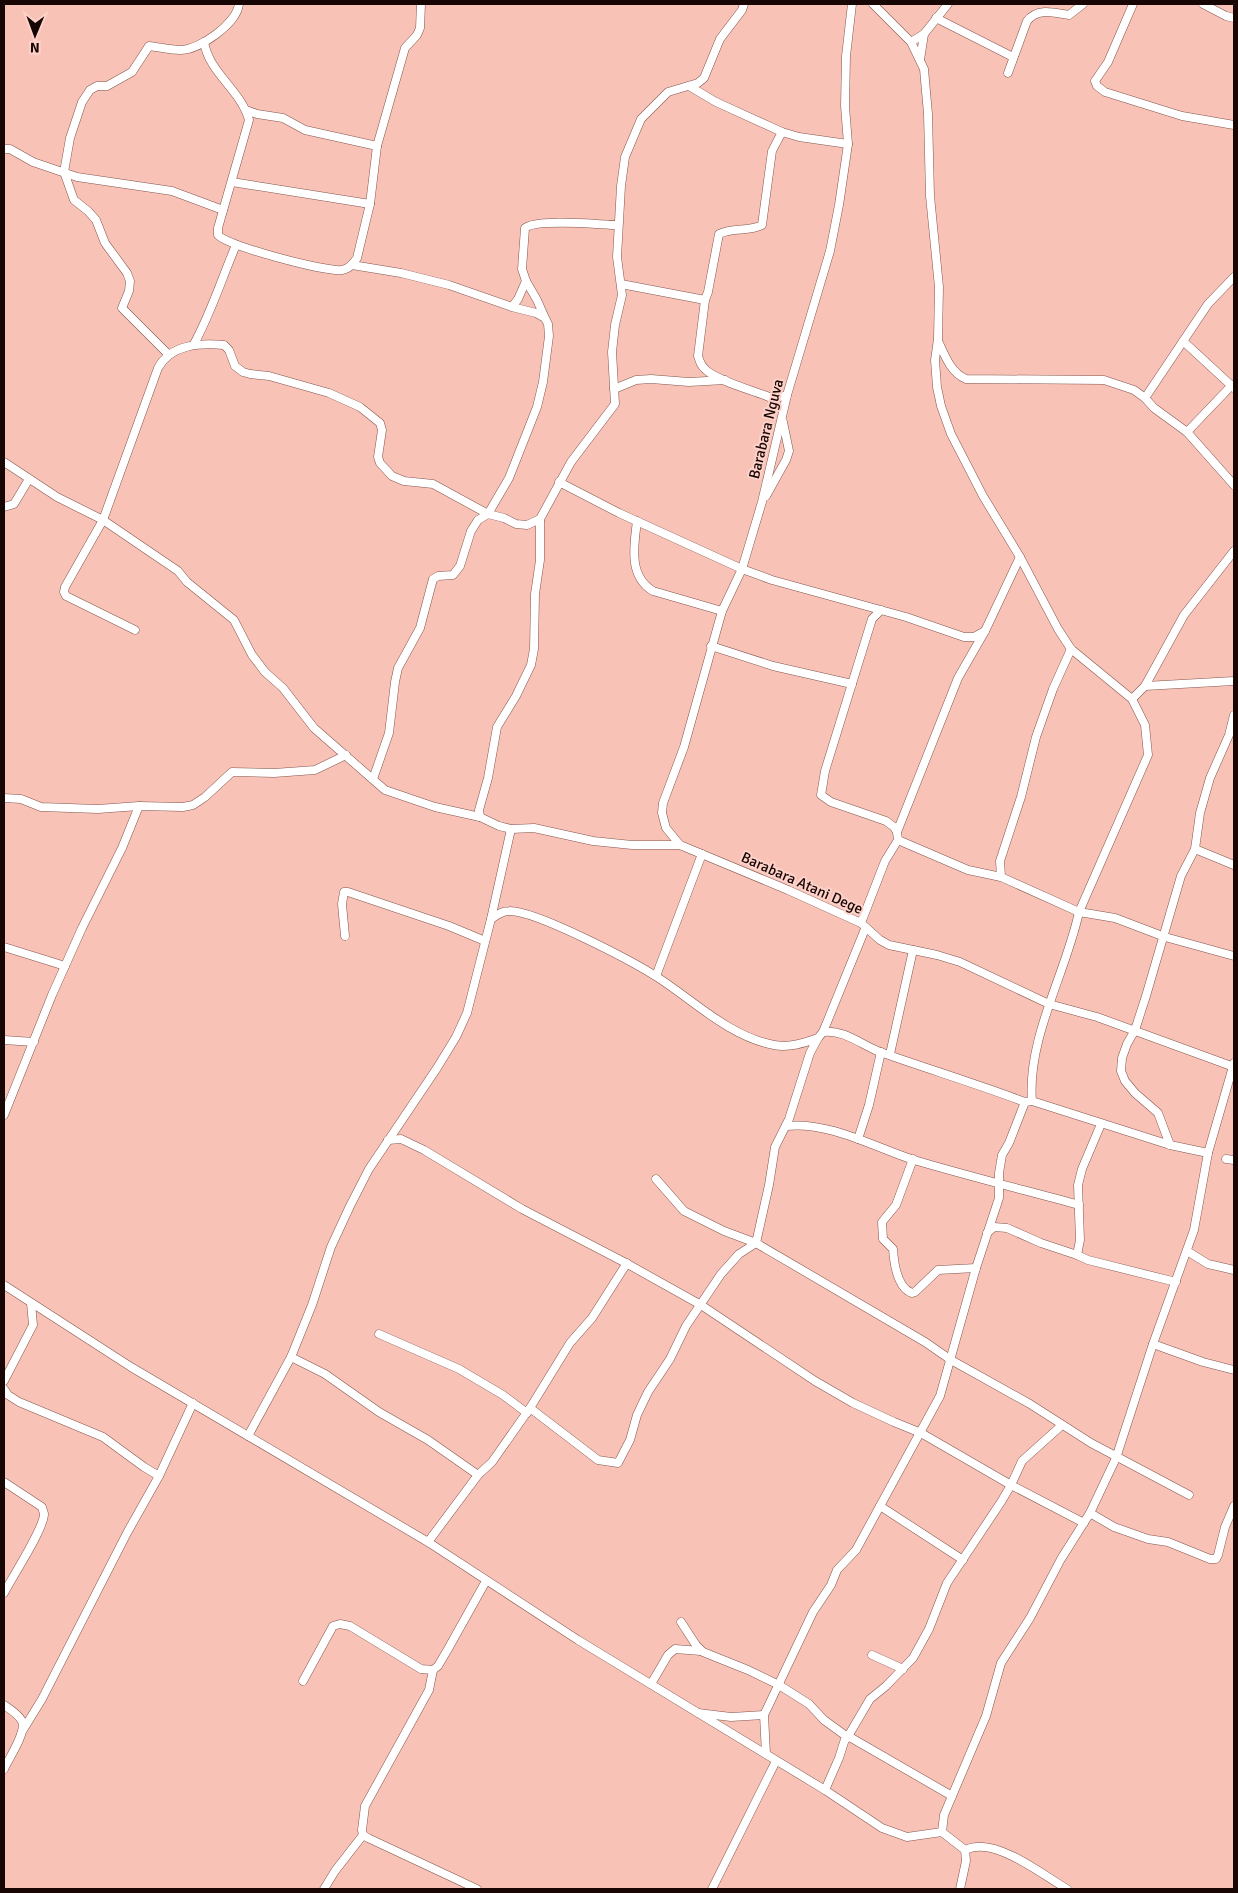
<svg xmlns="http://www.w3.org/2000/svg" width="1238" height="1893" font-family="Signika,sans-serif">
<style>
.lines{fill:none;stroke-linecap:round;stroke-linejoin:round}
.minor-casing{stroke:#84554c;stroke-width:9}
.minor{stroke:#fff;stroke-width:8}
.labels{text-anchor:middle;dominant-baseline:central;stroke-width:4;stroke-linejoin:round;paint-order:stroke}
.street-label{font-size:15px;fill:#170604;stroke:#fed2c9}
</style>
<rect width="100%" height="100%" fill="#f8c2b7"/>
<g class="lines">
<defs>
<g id="minor">
<path d="M873 4 911 42 924 69 928 114 930 196 939 287 938 339 935 360 937 387 941 406 951 434 983 496 1020 557 1058 629 1071 649 1132 699 1145 725 1148 755 1079 912C1066 973 1027 1038 1032 1101L1170 1145 1208 1153"/>
<polyline points="1133,4 1108,62 1095,81 1097,86 1105,92 1182,116 1234,125"/>
<polyline points="1203,4 1226,16 1234,18"/>
<polyline points="936,18 1013,57"/>
<path d="M204 42C209 73 241 90 249 120L218 228V235C227 246 326 272 342 270 349 269 353 264 357 258L370 204 377 146 405 48 417 35 420 28 421 4"/>
<polyline points="911,42 924,34 948,4"/>
<polyline points="920,60 924,34"/>
<path d="M1008 73 1027 21C1038 7 1054 13 1069 15L1083 4"/>
<polyline points="689,86 716,102 782,132 799,137 848,144"/>
<polyline points="246,110 257,114 283,118 305,130 377,146"/>
<path d="M782 132 772 151 762 225C749 232 733 227 719 234L708 292 705 300 698 356C700 362 701 366 706 370 718 381 752 390 769 397L776 398 787 395"/>
<polyline points="4,149 10,149 33,162 77,177 172,191 223,210"/>
<polyline points="232,182 370,204"/>
<polyline points="352,265 401,273 449,285 512,307 536,313 545,318 548,324 549,336 543,382 537,407 509,478 488,514 478,520 471,531 460,566 453,575 438,576 433,579 420,628 398,668 395,682 389,733 373,779"/>
<polyline points="526,281 537,300 545,318"/>
<polyline points="621,284 705,300"/>
<path d="M512 307 518 299 526 281 522 269 525 228C537 218 601 225 618 225"/>
<path d="M938 341C945 356 951 373 966 379L1104 380 1134 390 1145 398 1154 408 1187 432 1234 485"/>
<polyline points="1183,341 1234,388"/>
<path d="M194 344C211 313 222 278 236 245"/>
<path d="M168 354 122 308 129 291 130 281 127 273 105 243 96 220 88 211 74 200 64 172 70 138 82 102 90 90 97 86H107L132 72 149 46C159 47 170 50 180 50 200 50 237 23 239 4"/>
<polyline points="614,389 636,380 651,379 689,382 725,380"/>
<polyline points="1145,398 1208,304 1234,277"/>
<polyline points="1187,432 1232,385"/>
<polyline points="4,462 57,497 103,520 178,571 187,582 234,620 252,655 265,672 283,688 314,728 385,790 435,807 480,817 499,826 511,829 534,828 593,841 632,845 680,845 788,890 861,923 880,940 889,945 937,955 960,962 1049,1004 1097,1017 1234,1067"/>
<polyline points="559,482 619,513 742,569 772,580 906,617 964,637 974,637 985,631"/>
<polyline points="766,496 786,460 789,451 783,422"/>
<polyline points="4,507 14,504 29,479"/>
<path d="M637 521C634 545 628 576 653 591L722 611"/>
<polyline points="881,610 872,619 825,771 821,795 831,802 886,821 894,827 897,832"/>
<path d="M135 630 66 596 64 592 65 587 103 520 158 368C171 344 200 343 224 345L229 350 235 366 243 372 250 374 269 376 329 393 360 407 380 423 382 430 378 457 380 463 392 476 404 481 433 484 488 514 504 518 516 524 527 525 540 519 571 462 615 404 612 352 615 325 622 295 617 257 621 186 625 157 641 119 668 92 698 83 704 78 720 39 742 10 744 4"/>
<polyline points="711,646 773,666 852,684"/>
<polyline points="1071,649 1053,689 1036,737 1021,797 1000,861 1001,877 1079,912 1115,918 1165,937 1234,956"/>
<polyline points="1145,686 1184,615 1234,551"/>
<polyline points="1132,699 1145,686 1234,681"/>
<polyline points="4,798 21,799 41,807 98,809 139,806 183,807 193,805 205,797 232,772 274,773 315,770 346,755"/>
<polyline points="480,817 479,810 488,778 497,727 516,696 531,665 534,649 535,594 540,560 540,519"/>
<polyline points="898,840 968,870 1001,877"/>
<polyline points="680,845 666,828 662,813 663,803 684,747 722,611 742,569 762,502 787,395 830,251 839,205 848,144 845,106 846,56 852,4"/>
<polyline points="1195,849 1234,865"/>
<polyline points="491,919 511,829"/>
<polyline points="861,923 885,861 898,840 897,832 958,678 985,631 1020,557"/>
<polyline points="345,936 342,904 344,892 348,892 449,926 485,941"/>
<polyline points="4,947 65,966"/>
<polyline points="656,976 702,854"/>
<polyline points="823,1032 865,929"/>
<polyline points="4,1040 34,1042"/>
<polyline points="890,1054 913,950"/>
<polyline points="4,1115 52,995 82,928 122,848 139,806"/>
<polyline points="1101,1124 1082,1169 1078,1185 1080,1240 1077,1255 1088,1260 1176,1282"/>
<path d="M786 1126C828 1121 874 1147 914 1160 968 1176 1024 1190 1079 1205"/>
<polyline points="858,1139 869,1105 881,1052"/>
<polyline points="388,1140 401,1139 424,1150 522,1209 624,1262 701,1305 815,1381 853,1403 894,1422 921,1433 1011,1485 1084,1523"/>
<polyline points="1170,1145 1158,1113 1135,1093 1125,1081 1121,1071 1122,1058 1127,1044 1135,1030 1146,996 1181,876 1195,849 1200,813 1210,778 1229,735 1234,715"/>
<path d="M913 1159 896 1205 882 1222 883 1239 893 1249C894 1263 897 1288 912 1293L915 1292 938 1270 976 1268"/>
<polyline points="1226,1159 1234,1160"/>
<polyline points="656,1179 684,1211 724,1231 756,1243 925,1342 951,1360 1030,1404 1091,1443 1189,1495"/>
<polyline points="987,1233 994,1227 1007,1228 1041,1243 1077,1255"/>
<polyline points="1187,1251 1208,1264 1234,1270"/>
<polyline points="4,1285 131,1367 428,1542 578,1640 825,1790 882,1828 907,1837 942,1832"/>
<polyline points="379,1334 459,1369 503,1395 527,1413"/>
<polyline points="1153,1344 1203,1362 1234,1370"/>
<polyline points="291,1357 325,1374 379,1412 428,1440 478,1475"/>
<polyline points="4,1381 33,1325 31,1303"/>
<polyline points="4,1389 8,1395 19,1402 103,1437 144,1467 159,1476"/>
<path d="M530 1408 598 1460 618 1463 630 1440 637 1415 648 1392 670 1359 686 1326 721 1274 739 1254 756 1243 769 1185 775 1147 789 1119 810 1053 818 1038 823 1032C843 1029 862 1045 880 1052 928 1069 977 1084 1025 1102L1032 1101"/>
<path d="M248 1436 291 1357 312 1305 331 1247 350 1206 369 1169 437 1068 456 1037 467 1013 491 919C497 915 502 911 509 911 535 910 632 961 657 977 693 1000 730 1037 774 1045 789 1048 804 1043 818 1038"/>
<path d="M4 1482 42 1507C42 1509 44 1512 44 1514 44 1529 12 1577 4 1593"/>
<polyline points="880,1506 963,1560"/>
<polyline points="1090,1513 1114,1527 1148,1539 1168,1542 1210,1559 1216,1559 1218,1555 1225,1527 1234,1506"/>
<polyline points="428,1542 478,1475 492,1462 530,1408 570,1343 592,1318 627,1263"/>
<polyline points="681,1622 696,1645 703,1652 748,1670 779,1685 809,1704 824,1720 846,1736 839,1758 825,1790"/>
<polyline points="872,1655 903,1669"/>
<polyline points="433,1670 429,1690 365,1806 362,1830 363,1835 368,1838 477,1889"/>
<polyline points="303,1681 333,1626 340,1624 350,1626 421,1669 433,1670 438,1666 448,1649 486,1581"/>
<polyline points="651,1684 668,1655 675,1649 701,1651"/>
<path d="M4 1705C10 1709 18 1714 22 1721 27 1732 9 1758 4 1769"/>
<polyline points="698,1713 731,1717 764,1715"/>
<polyline points="23,1730 42,1699 127,1533 159,1476 193,1403"/>
<polyline points="848,1736 952,1796"/>
<polyline points="847,1738 870,1699 886,1686 913,1658 929,1629 947,1583 1001,1502 1011,1485 1022,1461 1062,1425"/>
<polyline points="766,1754 764,1715 813,1612 831,1585 837,1570 856,1550 940,1396 976,1268 999,1198 999,1173 1002,1155 1009,1143 1025,1102"/>
<path d="M965 1850C968 1849 972 1847 976 1847 1002 1843 1045 1876 1067 1889"/>
<polyline points="324,1889 335,1871 363,1835"/>
<polyline points="712,1889 776,1761"/>
<polyline points="960,1889 966,1861 965,1850 942,1832 944,1815 986,1716 1001,1663 1030,1618 1061,1559 1090,1513 1116,1458 1153,1344 1194,1230 1208,1153 1234,1063"/>
</g>
</defs>
<use href="#minor" class="minor-casing"/>
<use href="#minor" class="minor"/>
</g>
<g class="labels">
<g class="street-label">
<text transform="translate(766 429) rotate(-76)">Barabara Nguva</text>
<text transform="translate(802 883) rotate(24)">Barabara Atani Dege</text>
</g>
</g>
<rect width="1238" height="1893" fill="none" stroke="#170604" stroke-width="10"/>
<g transform="translate(35 35) rotate(181)" stroke="#fed2c9" stroke-width="4" paint-order="stroke">
<path d="M0-4L9 19L0 12L-9 19Z" fill="#170604"/>
<text y="-8" font-size="14" font-weight="bold" text-anchor="middle" fill="#170604">N</text>
</g>
</svg>
